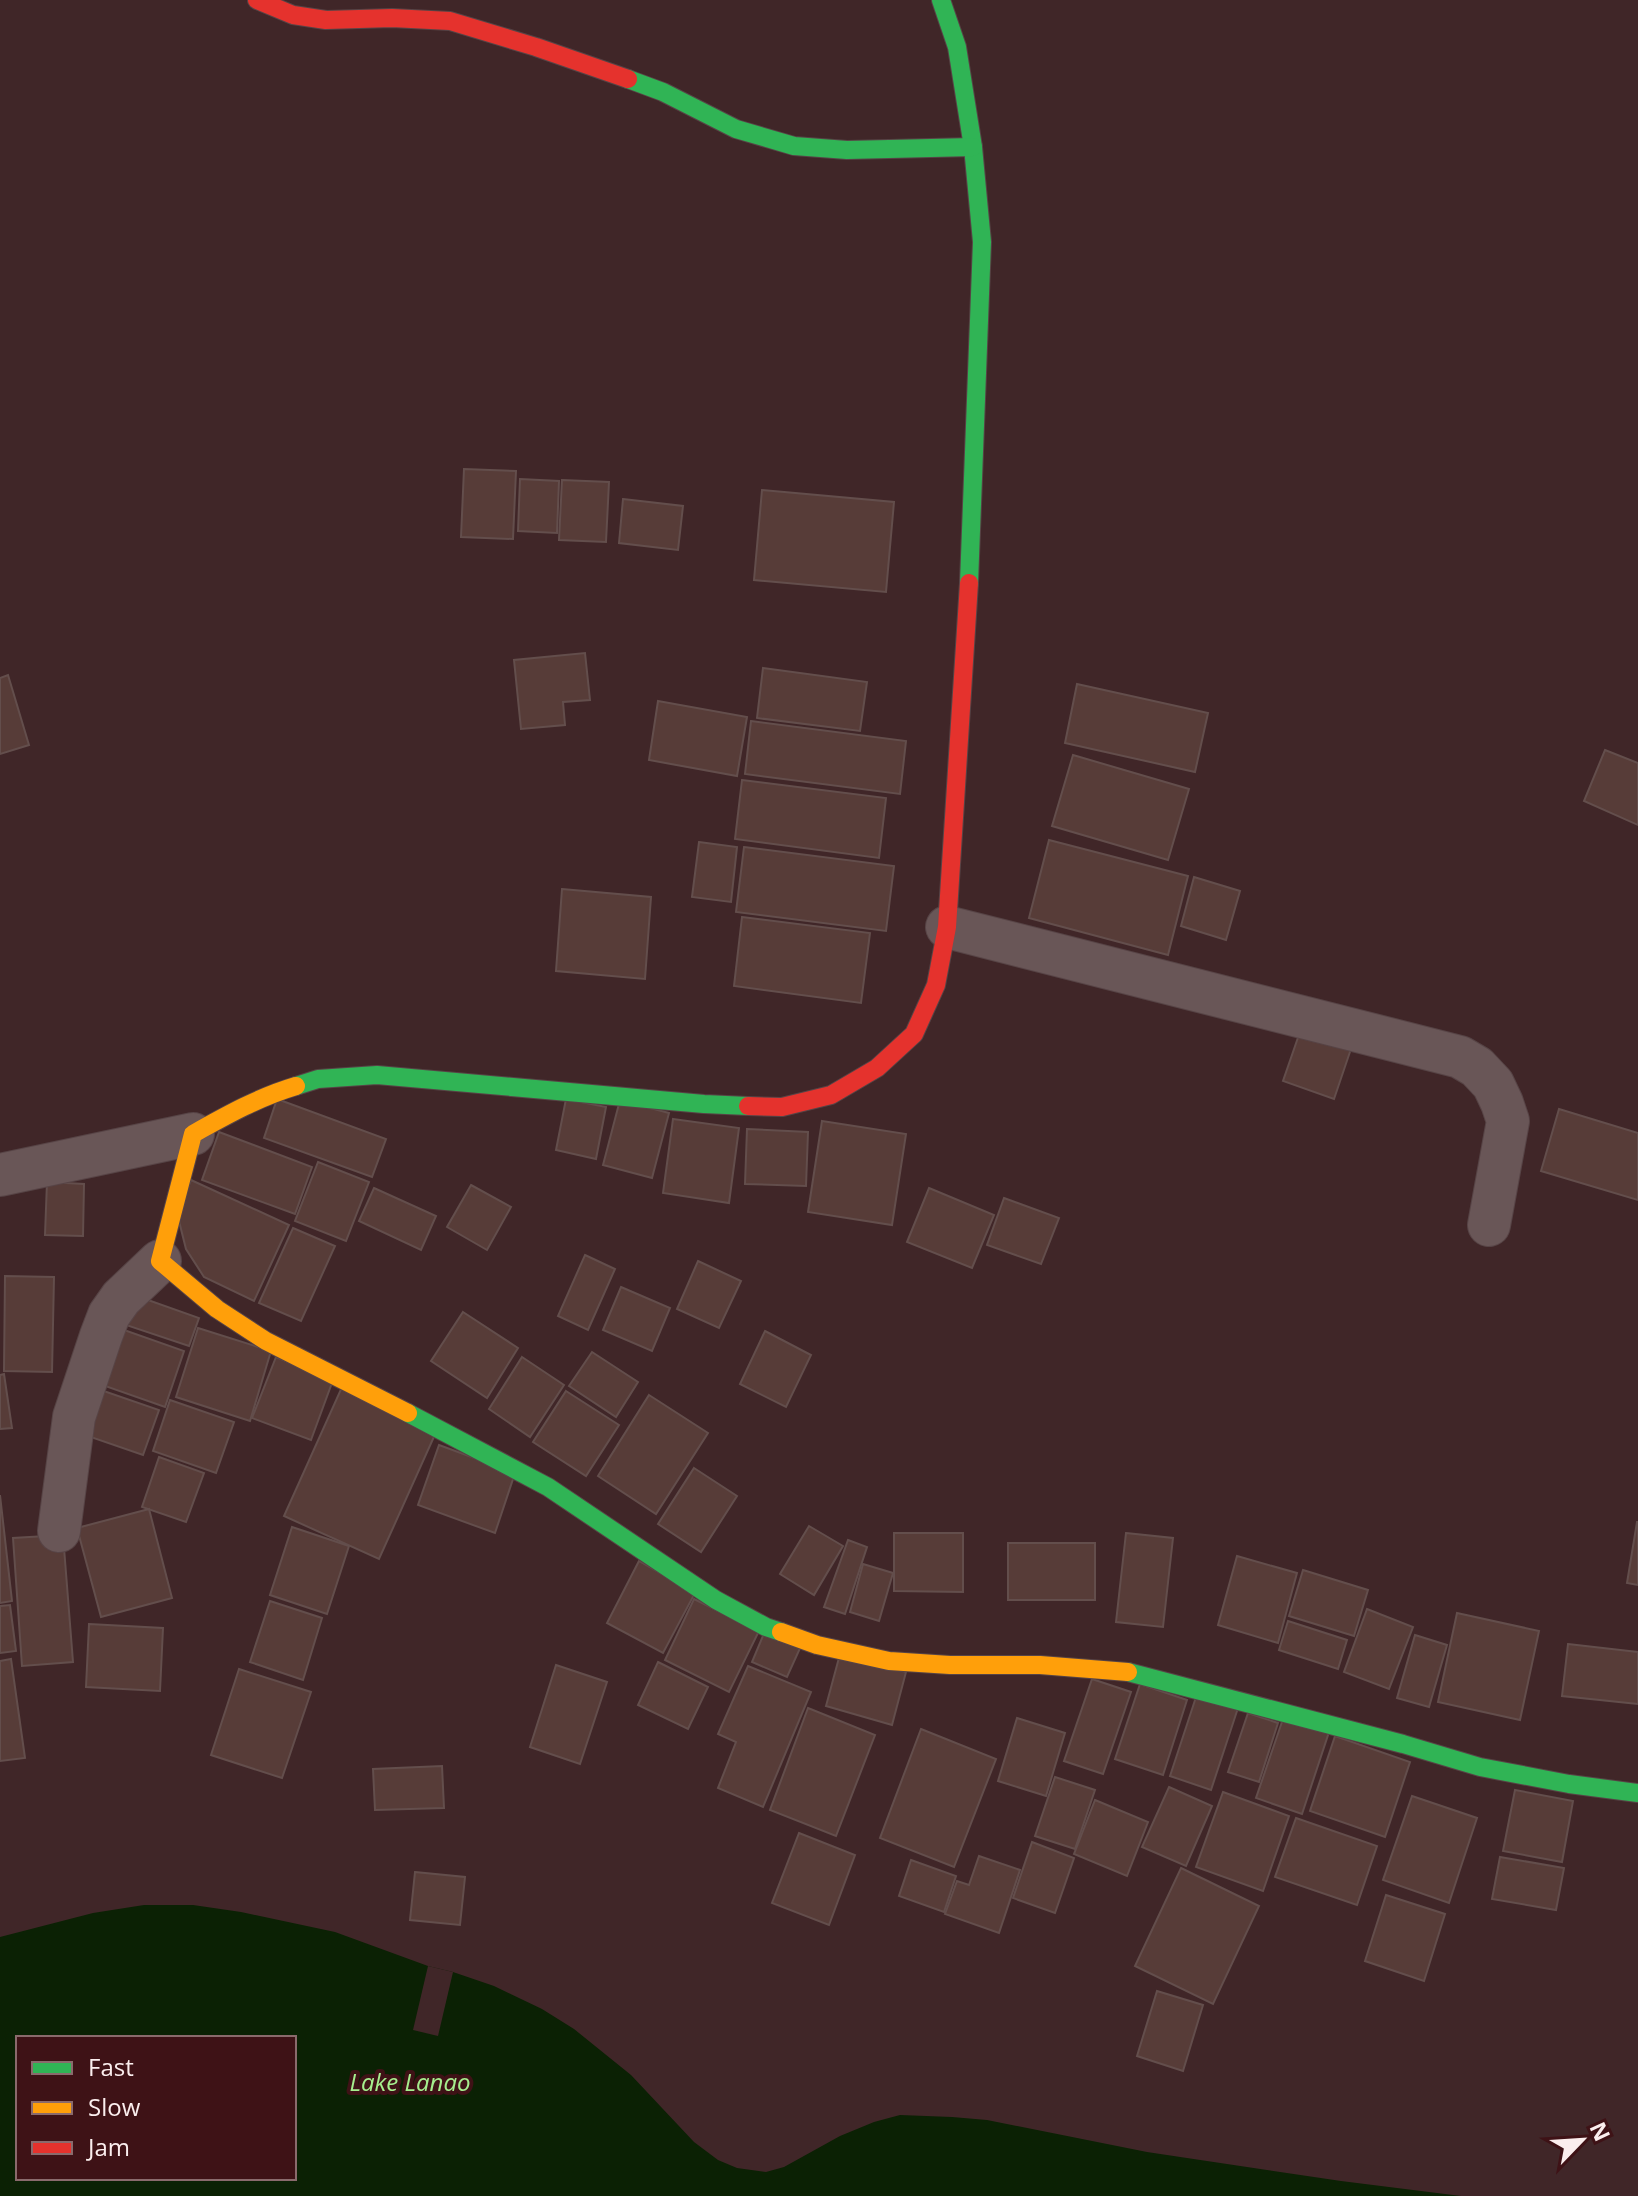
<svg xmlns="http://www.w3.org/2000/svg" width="1638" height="2196" font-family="'Open Sans',sans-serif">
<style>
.water{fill:#0b2104;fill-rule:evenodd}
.pier{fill:#402628}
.building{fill:#573c38;stroke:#634e4c;stroke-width:2}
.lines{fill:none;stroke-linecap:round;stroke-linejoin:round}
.street-casing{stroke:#574446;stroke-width:44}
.fast-casing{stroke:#574446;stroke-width:20}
.slow-casing{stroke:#574446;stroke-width:20}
.jam-casing{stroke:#574446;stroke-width:20}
.street{stroke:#695657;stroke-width:42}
.fast{stroke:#30b455;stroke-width:18}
.slow{stroke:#ff9f0a;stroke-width:18}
.jam{stroke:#e5322d;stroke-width:18}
.labels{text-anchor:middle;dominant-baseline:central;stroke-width:8;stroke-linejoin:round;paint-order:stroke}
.water-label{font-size:24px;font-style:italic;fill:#a6ee8e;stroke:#3e1216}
</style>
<rect width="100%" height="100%" fill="#402628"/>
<path class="water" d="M144 1905H193L241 1912 335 1932 428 1966 453 1972 494 1986 542 2009 574 2029 631 2075 694 2142 718 2160 737 2168 766 2172 784 2167 840 2136 874 2122 900 2115 952 2117 987 2120 1147 2152 1341 2181 1461 2196H0V1937L93 1913ZM18 2038H294V2178H18Z"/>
<polygon class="pier" points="428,1966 453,1972 438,2036 413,2030"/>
<g class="building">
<polygon points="464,469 516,471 513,539 461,537"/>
<polygon points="520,479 559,481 557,533 518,531"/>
<polygon points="562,480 609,482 606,542 559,540"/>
<polygon points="762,490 894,502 886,592 754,580"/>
<polygon points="623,499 683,506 678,550 619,543"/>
<polygon points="585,653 590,700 563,702 565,725 521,729 514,660"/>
<polygon points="763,668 867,682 860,731 757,718"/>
<polygon points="8,675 29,745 0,754 0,678"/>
<polygon points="1077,684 1208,713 1195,772 1065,743"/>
<polygon points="658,701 747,717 737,776 649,760"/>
<polygon points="751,721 906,741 900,794 745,774"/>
<polygon points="1605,750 1638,763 1638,825 1584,801"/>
<polygon points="1073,755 1189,789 1168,860 1052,826"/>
<polygon points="742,780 886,798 879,858 735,839"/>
<polygon points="1049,840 1188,876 1168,955 1029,918"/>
<polygon points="699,842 737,847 731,902 692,897"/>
<polygon points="744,847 894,866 886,931 736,912"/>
<polygon points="1194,877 1240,891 1226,940 1181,926"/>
<polygon points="562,889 651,897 645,979 556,971"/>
<polygon points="742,917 870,933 861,1003 734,986"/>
<polygon points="1302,1026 1353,1043 1334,1099 1283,1081"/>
<polygon points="277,1099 386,1139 372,1177 264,1138"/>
<polygon points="566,1099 606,1107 596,1159 556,1150"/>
<polygon points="620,1100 669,1113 652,1178 603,1165"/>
<polygon points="1559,1109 1638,1133 1638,1200 1541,1171"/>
<polygon points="673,1119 739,1128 729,1203 663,1193"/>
<polygon points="822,1121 906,1134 892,1225 808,1212"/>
<polygon points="747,1129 808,1132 806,1186 745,1184"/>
<polygon points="219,1132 312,1167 295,1214 202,1180"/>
<polygon points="318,1162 369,1182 346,1241 295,1221"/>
<polygon points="191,1180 289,1225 254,1301 204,1277 186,1249 177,1213"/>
<polygon points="47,1182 84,1184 83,1236 45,1235"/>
<polygon points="471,1185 511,1207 487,1250 447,1227"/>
<polygon points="374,1188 436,1216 421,1250 359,1221"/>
<polygon points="929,1188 994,1215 972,1268 907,1242"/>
<polygon points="1004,1198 1059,1218 1041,1264 987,1245"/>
<polygon points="293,1228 335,1246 301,1321 259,1303"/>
<polygon points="585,1255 615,1269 588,1330 558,1316"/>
<polygon points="698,1261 741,1281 719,1328 677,1309"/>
<polygon points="5,1276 54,1277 52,1372 4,1371"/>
<polygon points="621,1287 670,1308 652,1351 603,1330"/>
<polygon points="131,1294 199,1318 189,1346 120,1323"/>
<polygon points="463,1312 518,1348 487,1398 431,1361"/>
<polygon points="107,1324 184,1351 165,1407 88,1380"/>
<polygon points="198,1328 271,1351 250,1421 176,1397"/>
<polygon points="765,1331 811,1355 786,1407 740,1384"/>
<polygon points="592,1352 638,1382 616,1417 569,1386"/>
<polygon points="276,1357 333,1380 311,1440 252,1418"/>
<polygon points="522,1357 564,1385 530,1437 489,1409"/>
<polygon points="4,1374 12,1428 0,1429 0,1375"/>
<polygon points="342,1387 437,1430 379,1559 284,1516"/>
<polygon points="95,1388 159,1410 143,1455 79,1433"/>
<polygon points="566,1391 619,1425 586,1476 533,1442"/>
<polygon points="649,1395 708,1433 656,1514 598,1476"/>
<polygon points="170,1400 234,1422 216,1473 153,1451"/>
<polygon points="439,1445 515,1473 495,1533 418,1505"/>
<polygon points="159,1457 204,1473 186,1522 142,1507"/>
<polygon points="694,1468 737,1496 701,1552 658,1524"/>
<polygon points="0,1495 12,1601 0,1603"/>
<polygon points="149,1509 172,1598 101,1617 77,1528"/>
<polygon points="1637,1522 1638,1522 1638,1585 1627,1583"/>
<polygon points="809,1526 843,1546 814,1595 780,1574"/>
<polygon points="292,1527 349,1546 327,1614 270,1595"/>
<polygon points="894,1533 963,1533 963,1592 894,1591"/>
<polygon points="1126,1533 1173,1538 1163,1627 1116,1622"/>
<polygon points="63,1535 73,1662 22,1666 13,1538"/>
<polygon points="848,1540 867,1547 845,1614 824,1607"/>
<rect x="1008" y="1543" width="87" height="57"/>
<polygon points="1237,1556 1297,1573 1278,1643 1218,1625"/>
<polygon points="639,1561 695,1593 663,1653 607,1623"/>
<polygon points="863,1564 893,1573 879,1621 850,1612"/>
<polygon points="1303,1570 1368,1590 1354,1636 1289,1616"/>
<polygon points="694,1599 759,1631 729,1692 665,1660"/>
<polygon points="270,1601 322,1618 303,1680 250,1662"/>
<polygon points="10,1605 16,1651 0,1653 0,1606"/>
<polygon points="1367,1609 1413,1627 1389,1689 1344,1672"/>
<polygon points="1457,1613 1539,1631 1520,1720 1438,1702"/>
<polygon points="1288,1621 1347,1640 1338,1669 1279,1650"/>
<polygon points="89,1624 163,1628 160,1691 86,1687"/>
<polygon points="765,1631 801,1646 787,1677 752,1662"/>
<polygon points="1415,1635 1447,1645 1429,1707 1397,1698"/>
<polygon points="1568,1644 1638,1652 1638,1704 1562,1696"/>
<polygon points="840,1654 906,1672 892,1725 826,1706"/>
<polygon points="11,1659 25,1758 0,1761 0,1661"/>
<polygon points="658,1662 708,1687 688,1729 638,1705"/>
<polygon points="556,1665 607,1682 580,1764 530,1747"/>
<polygon points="748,1666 811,1692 763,1807 718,1788 736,1742 718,1734"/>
<polygon points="239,1669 311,1692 282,1778 211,1755"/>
<polygon points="1092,1679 1131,1692 1103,1774 1064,1761"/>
<polygon points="1140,1684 1187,1700 1163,1775 1115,1759"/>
<polygon points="1198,1691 1239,1705 1211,1790 1170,1776"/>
<polygon points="808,1708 875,1735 836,1836 770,1810"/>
<polygon points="1248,1713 1278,1723 1259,1782 1228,1772"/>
<polygon points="1284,1716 1329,1732 1302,1814 1256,1798"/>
<polygon points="1017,1718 1065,1733 1046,1796 998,1781"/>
<polygon points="921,1729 996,1759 954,1867 880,1838"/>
<polygon points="1335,1736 1410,1762 1385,1837 1310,1811"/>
<polygon points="442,1766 444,1808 375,1810 373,1769"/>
<polygon points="1055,1777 1095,1790 1075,1849 1035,1836"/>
<polygon points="1169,1787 1212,1806 1186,1866 1142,1847"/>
<polygon points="1515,1790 1573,1801 1562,1862 1503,1851"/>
<polygon points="1223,1792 1289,1816 1263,1891 1196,1867"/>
<polygon points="1412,1796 1477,1818 1449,1903 1383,1880"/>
<polygon points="1095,1800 1148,1822 1127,1876 1074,1854"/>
<polygon points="1296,1818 1377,1846 1357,1905 1275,1877"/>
<polygon points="799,1833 855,1855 829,1925 772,1903"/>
<polygon points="1032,1842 1074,1858 1055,1913 1013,1898"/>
<polygon points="979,1856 1020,1870 999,1933 945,1914 957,1881 969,1885"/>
<polygon points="1500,1857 1564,1868 1556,1910 1492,1899"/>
<polygon points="911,1860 956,1876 944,1912 899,1896"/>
<polygon points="1181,1868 1259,1906 1213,2004 1135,1966"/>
<polygon points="415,1872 465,1877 460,1925 410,1920"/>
<polygon points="1386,1895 1445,1914 1424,1981 1365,1961"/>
<polygon points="1157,1991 1203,2005 1183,2071 1137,2056"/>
</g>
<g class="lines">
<defs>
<g id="street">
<polyline points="947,927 1460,1057 1477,1067 1493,1084 1502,1103 1508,1121 1489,1225"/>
<polyline points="0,1175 193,1134"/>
<polyline points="59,1531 74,1417 101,1336 109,1315 121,1298 160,1261"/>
</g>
<g id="fast">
<polyline points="941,0 957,47 973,147 982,242 969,583"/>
<polyline points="628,79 663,92 736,129 794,146 847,150 973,147"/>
<polyline points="296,1086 318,1079 377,1075 704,1104 748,1106"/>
<polyline points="408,1413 548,1487 716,1600 766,1627 781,1632"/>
<polyline points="1128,1672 1403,1744 1480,1767 1569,1784 1638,1793"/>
</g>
<g id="slow">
<path d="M296 1086C259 1097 227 1115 193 1134L160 1261 217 1309 266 1341 408 1413"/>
<polyline points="781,1632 817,1645 889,1661 950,1665 1040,1665 1128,1672"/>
</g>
<g id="jam">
<polyline points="257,0 293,15 326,20 392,18 450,21 536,47 628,79"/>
<polyline points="748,1106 782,1107 831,1095 877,1068 914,1034 936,985 947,927 969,583"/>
</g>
</defs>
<use href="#street" class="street-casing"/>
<use href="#fast" class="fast-casing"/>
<use href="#slow" class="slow-casing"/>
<use href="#jam" class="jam-casing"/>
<use href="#street" class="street"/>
<use href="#fast" class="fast"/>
<use href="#slow" class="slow"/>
<use href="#jam" class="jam"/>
</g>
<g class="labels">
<g class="water-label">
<text x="410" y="2081">Lake Lanao</text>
</g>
</g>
<rect x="16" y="2036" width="280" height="144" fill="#3e1216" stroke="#8a6a6c" stroke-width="2"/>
<rect x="32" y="2062" width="40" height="12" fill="#30b455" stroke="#8a6a6c" stroke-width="2"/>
<text x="88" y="2076" font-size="24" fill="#fbeeee">Fast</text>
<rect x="32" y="2102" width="40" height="12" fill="#ff9f0a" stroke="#8a6a6c" stroke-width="2"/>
<text x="88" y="2116" font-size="24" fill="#fbeeee">Slow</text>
<rect x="32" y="2142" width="40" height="12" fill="#e5322d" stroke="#8a6a6c" stroke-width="2"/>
<text x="88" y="2156" font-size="24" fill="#fbeeee">Jam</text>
<g transform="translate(1582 2140) rotate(65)" stroke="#3e1216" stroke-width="6" paint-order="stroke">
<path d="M0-6L14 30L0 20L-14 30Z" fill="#fbeeee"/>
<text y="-12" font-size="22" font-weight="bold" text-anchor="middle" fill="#fbeeee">N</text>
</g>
</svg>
